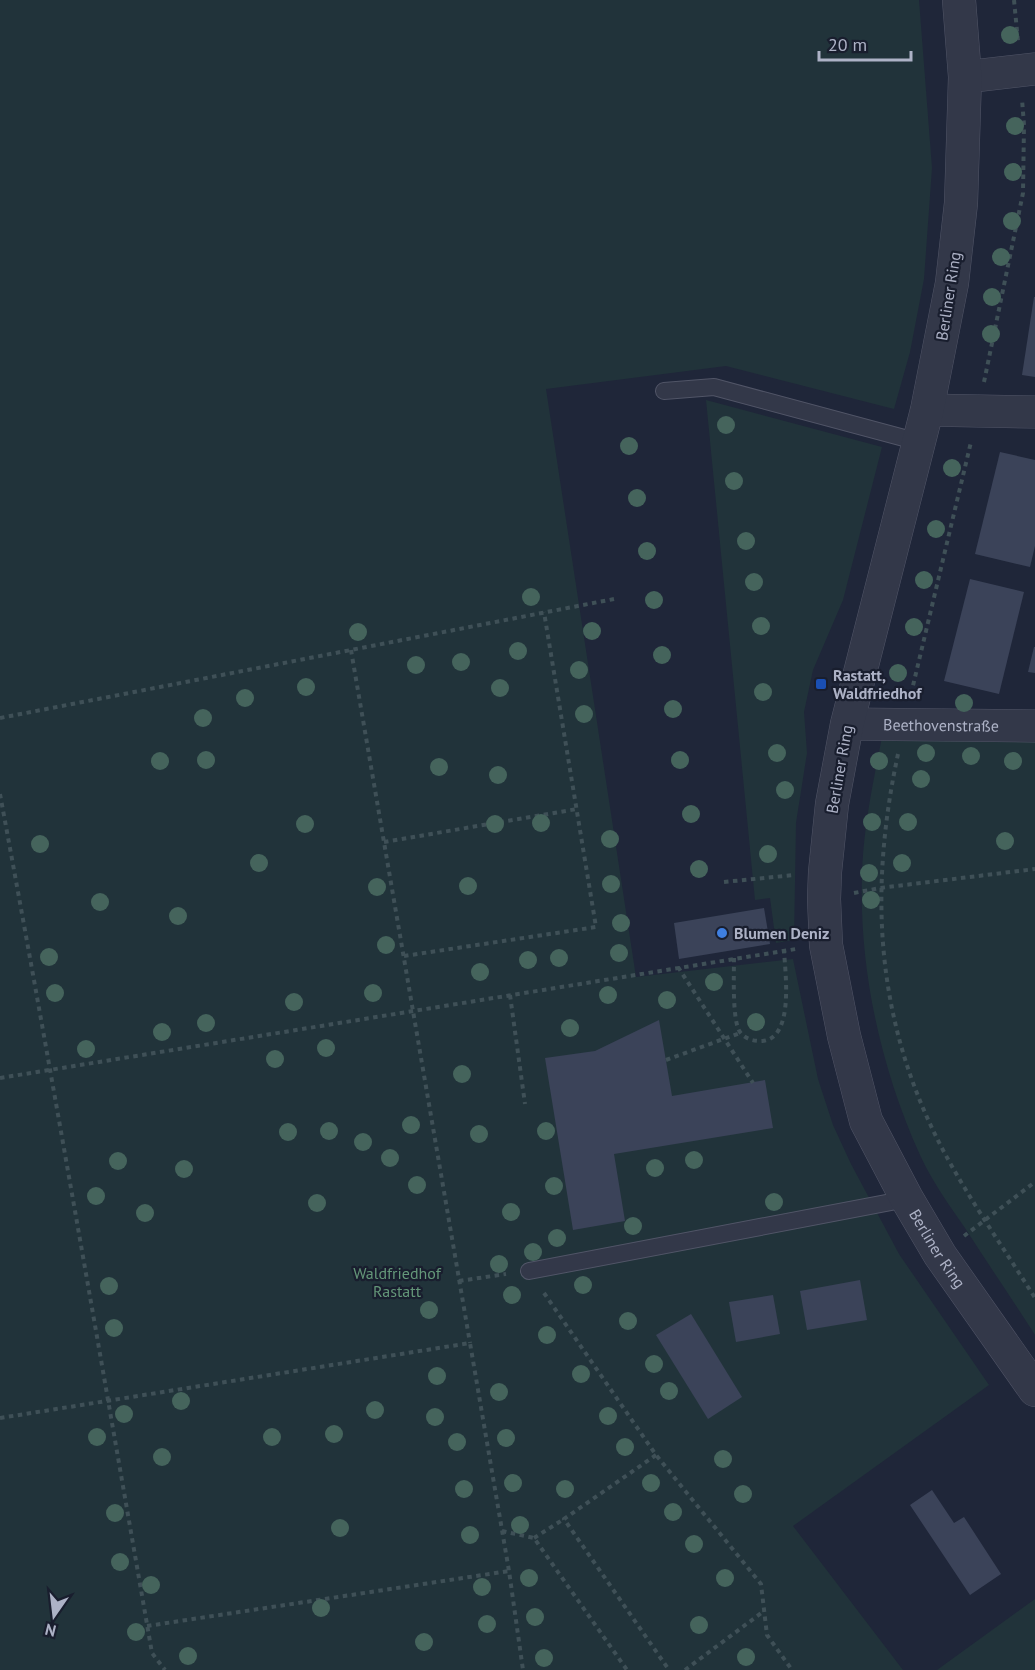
<svg xmlns="http://www.w3.org/2000/svg" width="1035" height="1670" font-family="'PT Sans',sans-serif">
<style>
.green{fill:#21333a}
.building{fill:#3b4359}
.lines{fill:none;stroke-linecap:round;stroke-linejoin:round}
.service-casing{stroke:#515567;stroke-width:18}
.minor-casing{stroke:#515567;stroke-width:33}
.tertiary-casing{stroke:#515567;stroke-width:34}
.path{stroke:#3f5057;stroke-width:4;stroke-dasharray:4.5 4.5;stroke-linecap:butt}
.service{stroke:#333849;stroke-width:16}
.minor{stroke:#333849;stroke-width:32}
.tertiary{stroke:#333849;stroke-width:33}
.tree{fill:#45645c}
.transit-dot{fill:#1a4fb4;stroke:#191e2e;stroke-width:2}
.shop-dot{fill:#3f7fe0;stroke:#191e2e;stroke-width:2}
.labels{text-anchor:middle;dominant-baseline:central;stroke-width:4.5;stroke-linejoin:round;paint-order:stroke}
.street-label{font-size:16px;fill:#adb2c6;stroke:#191e2e}
.poi-label{font-size:16px;font-weight:bold;fill:#adb2c6;stroke:#191e2e;text-anchor:start}
.park-label{font-size:16px;fill:#649779;stroke:#191e2e}
</style>
<rect width="100%" height="100%" fill="#1f2639"/>
<g class="green">
<polygon points="0,0 919,0 932,168 924,279 910,352 894,409 726,366 546,389 636,977 793,959 818,1079 833,1125 851,1164 899,1254 989,1385 793,1526 903,1670 0,1670"/>
<polygon points="706,400 882,447 843,600 813,670 804,712 807,753 796,823 794,940 776,943 770,898 755,900"/>
<path d="M882 737 1035 738V1335C1012 1299 988 1264 965 1228 949 1205 932 1181 920 1155 881 1069 859 970 862 876 863 829 873 783 882 737Z"/>
<polygon points="1035,1599 1035,1670 937,1670"/>
</g>
<g class="building">
<polygon points="1034,297 1035,297 1035,377 1022,375"/>
<polygon points="1000,452 1035,460 1035,546 1030,567 975,554"/>
<polygon points="970,579 1024,592 999,694 944,681"/>
<polygon points="1034,647 1035,647 1035,673 1028,672"/>
<polygon points="764,908 770,944 679,959 674,923"/>
<polygon points="659,1020 672,1096 765,1080 773,1128 614,1154 625,1221 573,1230 545,1058 595,1051"/>
<polygon points="860,1280 867,1320 807,1330 800,1291"/>
<polygon points="773,1295 780,1334 736,1342 729,1302"/>
<polygon points="691,1314 742,1397 708,1419 656,1335"/>
<polygon points="932,1490 954,1523 964,1517 1001,1574 970,1595 910,1505"/>
</g>
<g class="lines">
<defs>
<g id="service">
<polyline points="664,391 714,387 919,442"/>
<polyline points="529,1271 907,1199"/>
</g>
<g id="minor">
<polyline points="965,77 1035,69"/>
<polyline points="927,410 1035,412"/>
<path id="s1" d="M847 724 1035 726"/>
</g>
<g id="tertiary">
<path id="s2" d="M959 0 965 77 961 203 952 283 927 410 847 724 832 804 825 872 824 899 826 945 844 1036 866 1121 907 1199 940 1255 1035 1390"/>
</g>
</defs>
<use href="#service" class="service-casing"/>
<use href="#minor" class="minor-casing"/>
<use href="#tertiary" class="tertiary-casing"/>
<g class="path">
<polyline points="1014,0 1018,41"/>
<polyline points="984,382 1023,193 1024,125 1022,99"/>
<polyline points="351,650 470,1343"/>
<polyline points="911,694 971,442"/>
<polyline points="0,718 614,599"/>
<path d="M898 754C868 894 876 1024 944 1152 971 1202 1005 1250 1035 1298"/>
<path d="M0 794C53 1080 102 1366 152 1653L165 1670"/>
<polyline points="384,842 577,809"/>
<polyline points="724,882 794,875"/>
<polyline points="854,893 880,888 1035,869"/>
<polyline points="404,956 596,927 544,612"/>
<path d="M734 958C734 974 732 1021 740 1032 745 1039 753 1041 761 1041 795 1040 785 972 784 950"/>
<polyline points="678,967 753,1083"/>
<polyline points="510,995 525,1104"/>
<polyline points="666,1060 740,1033"/>
<polyline points="0,1078 796,949"/>
<polyline points="964,1236 1035,1182"/>
<polyline points="459,1281 506,1274"/>
<polyline points="544,1293 656,1455 761,1584 767,1635 792,1670"/>
<polyline points="0,1418 470,1343 509,1571 523,1670"/>
<polyline points="656,1455 564,1519 669,1670"/>
<polyline points="502,1531 534,1538 627,1670"/>
<polyline points="534,1538 564,1519"/>
<polyline points="147,1626 509,1571"/>
<polyline points="685,1670 764,1611"/>
</g>
<use href="#service" class="service"/>
<use href="#minor" class="minor"/>
<use href="#tertiary" class="tertiary"/>
</g>
<g class="tree">
<circle cx="1010" cy="35" r="9"/>
<circle cx="1015" cy="126" r="9"/>
<circle cx="1013" cy="172" r="9"/>
<circle cx="1012" cy="221" r="9"/>
<circle cx="1001" cy="257" r="9"/>
<circle cx="992" cy="297" r="9"/>
<circle cx="991" cy="334" r="9"/>
<circle cx="726" cy="425" r="9"/>
<circle cx="629" cy="446" r="9"/>
<circle cx="952" cy="468" r="9"/>
<circle cx="734" cy="481" r="9"/>
<circle cx="637" cy="498" r="9"/>
<circle cx="936" cy="529" r="9"/>
<circle cx="746" cy="541" r="9"/>
<circle cx="647" cy="551" r="9"/>
<circle cx="924" cy="580" r="9"/>
<circle cx="754" cy="582" r="9"/>
<circle cx="531" cy="597" r="9"/>
<circle cx="654" cy="600" r="9"/>
<circle cx="761" cy="626" r="9"/>
<circle cx="914" cy="627" r="9"/>
<circle cx="592" cy="631" r="9"/>
<circle cx="358" cy="632" r="9"/>
<circle cx="518" cy="651" r="9"/>
<circle cx="662" cy="655" r="9"/>
<circle cx="461" cy="662" r="9"/>
<circle cx="416" cy="665" r="9"/>
<circle cx="579" cy="670" r="9"/>
<circle cx="898" cy="673" r="9"/>
<circle cx="306" cy="687" r="9"/>
<circle cx="500" cy="688" r="9"/>
<circle cx="763" cy="692" r="9"/>
<circle cx="245" cy="698" r="9"/>
<circle cx="964" cy="703" r="9"/>
<circle cx="673" cy="709" r="9"/>
<circle cx="584" cy="714" r="9"/>
<circle cx="203" cy="718" r="9"/>
<circle cx="777" cy="753" r="9"/>
<circle cx="926" cy="753" r="9"/>
<circle cx="971" cy="756" r="9"/>
<circle cx="206" cy="760" r="9"/>
<circle cx="680" cy="760" r="9"/>
<circle cx="160" cy="761" r="9"/>
<circle cx="879" cy="761" r="9"/>
<circle cx="1013" cy="761" r="9"/>
<circle cx="439" cy="767" r="9"/>
<circle cx="498" cy="775" r="9"/>
<circle cx="921" cy="779" r="9"/>
<circle cx="785" cy="790" r="9"/>
<circle cx="691" cy="814" r="9"/>
<circle cx="872" cy="822" r="9"/>
<circle cx="908" cy="822" r="9"/>
<circle cx="541" cy="823" r="9"/>
<circle cx="305" cy="824" r="9"/>
<circle cx="495" cy="824" r="9"/>
<circle cx="610" cy="839" r="9"/>
<circle cx="1005" cy="841" r="9"/>
<circle cx="40" cy="844" r="9"/>
<circle cx="768" cy="854" r="9"/>
<circle cx="259" cy="863" r="9"/>
<circle cx="902" cy="863" r="9"/>
<circle cx="699" cy="869" r="9"/>
<circle cx="869" cy="873" r="9"/>
<circle cx="611" cy="884" r="9"/>
<circle cx="468" cy="886" r="9"/>
<circle cx="377" cy="887" r="9"/>
<circle cx="871" cy="900" r="9"/>
<circle cx="100" cy="902" r="9"/>
<circle cx="178" cy="916" r="9"/>
<circle cx="621" cy="923" r="9"/>
<circle cx="386" cy="945" r="9"/>
<circle cx="619" cy="953" r="9"/>
<circle cx="49" cy="957" r="9"/>
<circle cx="559" cy="958" r="9"/>
<circle cx="528" cy="960" r="9"/>
<circle cx="480" cy="972" r="9"/>
<circle cx="714" cy="982" r="9"/>
<circle cx="55" cy="993" r="9"/>
<circle cx="373" cy="993" r="9"/>
<circle cx="608" cy="995" r="9"/>
<circle cx="667" cy="1000" r="9"/>
<circle cx="294" cy="1002" r="9"/>
<circle cx="756" cy="1022" r="9"/>
<circle cx="206" cy="1023" r="9"/>
<circle cx="570" cy="1028" r="9"/>
<circle cx="162" cy="1032" r="9"/>
<circle cx="326" cy="1048" r="9"/>
<circle cx="86" cy="1049" r="9"/>
<circle cx="275" cy="1059" r="9"/>
<circle cx="462" cy="1074" r="9"/>
<circle cx="411" cy="1125" r="9"/>
<circle cx="329" cy="1131" r="9"/>
<circle cx="546" cy="1131" r="9"/>
<circle cx="288" cy="1132" r="9"/>
<circle cx="479" cy="1134" r="9"/>
<circle cx="363" cy="1142" r="9"/>
<circle cx="390" cy="1158" r="9"/>
<circle cx="694" cy="1160" r="9"/>
<circle cx="118" cy="1161" r="9"/>
<circle cx="655" cy="1168" r="9"/>
<circle cx="184" cy="1169" r="9"/>
<circle cx="417" cy="1185" r="9"/>
<circle cx="554" cy="1186" r="9"/>
<circle cx="96" cy="1196" r="9"/>
<circle cx="774" cy="1202" r="9"/>
<circle cx="317" cy="1203" r="9"/>
<circle cx="511" cy="1212" r="9"/>
<circle cx="145" cy="1213" r="9"/>
<circle cx="633" cy="1226" r="9"/>
<circle cx="557" cy="1238" r="9"/>
<circle cx="533" cy="1252" r="9"/>
<circle cx="499" cy="1264" r="9"/>
<circle cx="583" cy="1285" r="9"/>
<circle cx="109" cy="1286" r="9"/>
<circle cx="512" cy="1295" r="9"/>
<circle cx="429" cy="1310" r="9"/>
<circle cx="628" cy="1321" r="9"/>
<circle cx="114" cy="1328" r="9"/>
<circle cx="547" cy="1335" r="9"/>
<circle cx="654" cy="1364" r="9"/>
<circle cx="581" cy="1374" r="9"/>
<circle cx="437" cy="1376" r="9"/>
<circle cx="669" cy="1391" r="9"/>
<circle cx="499" cy="1392" r="9"/>
<circle cx="181" cy="1401" r="9"/>
<circle cx="375" cy="1410" r="9"/>
<circle cx="124" cy="1414" r="9"/>
<circle cx="608" cy="1416" r="9"/>
<circle cx="435" cy="1417" r="9"/>
<circle cx="334" cy="1434" r="9"/>
<circle cx="97" cy="1437" r="9"/>
<circle cx="272" cy="1437" r="9"/>
<circle cx="506" cy="1438" r="9"/>
<circle cx="457" cy="1442" r="9"/>
<circle cx="625" cy="1447" r="9"/>
<circle cx="162" cy="1457" r="9"/>
<circle cx="723" cy="1459" r="9"/>
<circle cx="513" cy="1483" r="9"/>
<circle cx="651" cy="1483" r="9"/>
<circle cx="464" cy="1489" r="9"/>
<circle cx="565" cy="1489" r="9"/>
<circle cx="743" cy="1494" r="9"/>
<circle cx="673" cy="1512" r="9"/>
<circle cx="115" cy="1513" r="9"/>
<circle cx="520" cy="1525" r="9"/>
<circle cx="340" cy="1528" r="9"/>
<circle cx="470" cy="1535" r="9"/>
<circle cx="694" cy="1544" r="9"/>
<circle cx="120" cy="1562" r="9"/>
<circle cx="529" cy="1578" r="9"/>
<circle cx="725" cy="1578" r="9"/>
<circle cx="151" cy="1585" r="9"/>
<circle cx="482" cy="1587" r="9"/>
<circle cx="321" cy="1608" r="9"/>
<circle cx="535" cy="1617" r="9"/>
<circle cx="487" cy="1624" r="9"/>
<circle cx="699" cy="1625" r="9"/>
<circle cx="136" cy="1632" r="9"/>
<circle cx="424" cy="1642" r="9"/>
<circle cx="188" cy="1656" r="9"/>
<circle cx="746" cy="1657" r="9"/>
<circle cx="544" cy="1658" r="9"/>
</g>
<rect class="transit-dot" x="815" y="678" width="12" height="12" rx="3"/>
<circle class="shop-dot" cx="722" cy="933" r="6"/>
<g class="labels">
<g class="street-label">
<text transform="translate(948 296) rotate(-81)">Berliner Ring</text>
<text stroke="none"><textPath href="#s1" startOffset="94">Beethovenstraße</textPath></text>
<text transform="translate(839 769) rotate(-80)">Berliner Ring</text>
<text stroke="none"><textPath href="#s2" startOffset="1287">Berliner Ring</textPath></text>
</g>
<g class="poi-label">
<text x="833" y="675">Rastatt,<tspan x="833" dy="18">Waldfriedhof</tspan></text>
<text x="734" y="933">Blumen Deniz</text>
</g>
<g class="park-label">
<text x="397" y="1273">Waldfriedhof<tspan x="397" dy="18">Rastatt</tspan></text>
</g>
</g>
<g transform="translate(54 1616) rotate(194)" stroke="#191e2e" stroke-width="4.5" paint-order="stroke">
<path d="M0-4.5L10 22L0 15L-10 22Z" fill="#adb2c6"/>
<text y="-9" font-size="16" font-weight="bold" text-anchor="middle" fill="#adb2c6">N</text>
</g>
<path d="M819 51v9h92v-9" fill="none" stroke="#adb2c6" stroke-width="3"/>
<text x="828" y="51" font-size="18" fill="#adb2c6" stroke="#191e2e" stroke-width="4.5" paint-order="stroke">20 m</text>
</svg>
